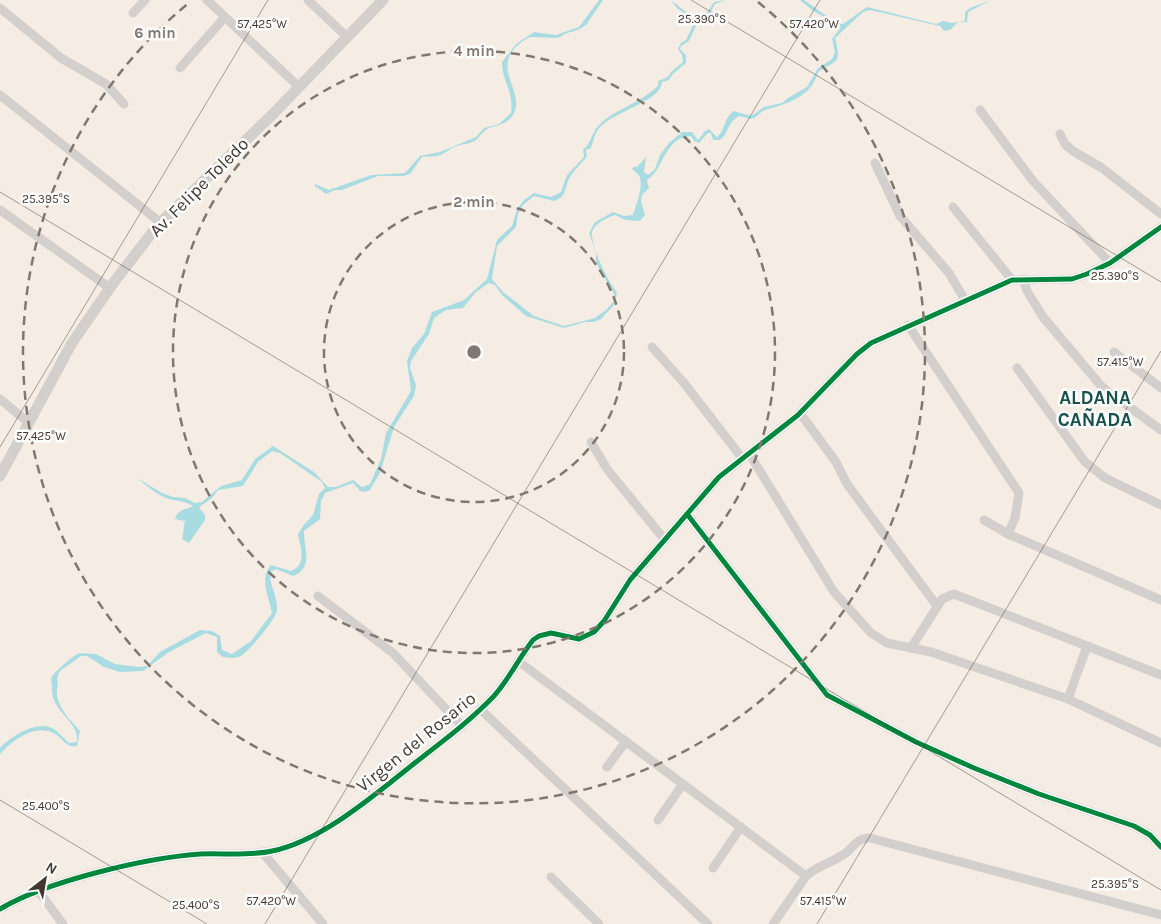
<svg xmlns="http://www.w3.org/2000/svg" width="1161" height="924" font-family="Karla,sans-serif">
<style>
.water{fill:#a9dce2}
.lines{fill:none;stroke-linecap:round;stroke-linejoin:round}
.minor{stroke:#d3cfcc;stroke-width:9}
.major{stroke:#d3cfcc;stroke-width:11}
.cycleway-casing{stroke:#fdfdfd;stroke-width:8}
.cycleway{stroke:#00873e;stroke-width:5}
.ticks{fill:none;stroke:#41382e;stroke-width:1;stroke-opacity:0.45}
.ring{fill:none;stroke:#80776e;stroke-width:2.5;stroke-dasharray:9 6}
.labels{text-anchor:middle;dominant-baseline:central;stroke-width:5;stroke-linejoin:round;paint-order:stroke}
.street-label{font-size:18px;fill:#41382e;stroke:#fdfdfd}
.neighbourhood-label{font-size:19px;font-weight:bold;fill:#17514a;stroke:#fdfdfd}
.ticks-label{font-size:12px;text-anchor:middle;fill:#41382e;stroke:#fdfdfd;stroke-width:5;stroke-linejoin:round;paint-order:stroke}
.centre{fill:#80776e;stroke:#fdfdfd;stroke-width:2.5}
.ring-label{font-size:15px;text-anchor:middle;font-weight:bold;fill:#80776e;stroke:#fdfdfd;stroke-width:5;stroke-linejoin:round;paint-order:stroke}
</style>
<rect width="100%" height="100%" fill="#f5ede4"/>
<g class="water">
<path d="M599 0H603L586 25 578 30 567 33 558 38 530 37C482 63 528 90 513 115 507 125 496 125 487 129 482 132 480 137 476 140 471 144 460 144 454 147 448 150 443 155 437 156 432 157 427 156 422 157L410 174 404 176H378L342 190H335L326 194 315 186V184L329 190 371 175 405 173 420 156 440 152 476 137 484 128 499 124 511 113C514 90 502 82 502 62L516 44 534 32 556 35 579 27Z"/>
<path d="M671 0 692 17 702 20 714 2 726 0 715 4 706 21 697 24 689 41 681 46 680 49 686 55V63L673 74 669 80 662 82C662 100 615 112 601 126 594 133 594 140 591 148L586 150 587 156C582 163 573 171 569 179 564 189 567 197 554 201L534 196 523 205 518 214 516 227 497 246 492 279 503 292 534 316 564 326 595 318 607 309 614 301V294L596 263V253L589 233 595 222 613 212 624 216 633 215C636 204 643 189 640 178 639 174 635 172 632 169L634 167H637L646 157 644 172 648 175 655 169 660 155 669 143 682 132H692L698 140 705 131 709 129 717 137C725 131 723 120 733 111L751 116 764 107 782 103 788 98 807 87 818 68 832 59 835 52 832 39 841 27 812 10 800 0H804L835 22 843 24 867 7 936 24 943 21 951 23 965 21V12L970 8 991 0 968 12 967 22H958L950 30 944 31 940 26 870 10 863 12 835 38C842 65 837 59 818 72 812 97 786 104 765 110 760 112 757 117 752 119L739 116C726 124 730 132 720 140H713L711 133H708L699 143 694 141 691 136C663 138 665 169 647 180L649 188 642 195 641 201 645 215 640 221 625 220 615 215C608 217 591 225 592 235 593 252 607 278 617 293L614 305 601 319 594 322H585L564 328 526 316 502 295 495 285 489 283 476 292 463 308 446 310 434 318 429 334 411 361 410 368 416 385 414 396 394 427 380 473 370 490 365 492 360 491 353 483 325 493 321 501 320 519 304 531C303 547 315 568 293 576L276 569 270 572C269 584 278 597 277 610 277 618 249 651 242 655 237 659 229 658 223 657L217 652V637L206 633 169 652 143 671 120 672 104 667 87 656H81L60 671 57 678C59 685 56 691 57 697 61 711 71 721 80 731L77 746C65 748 64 739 55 734 36 722 12 741 0 754V748C11 736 38 719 54 729 59 733 64 738 69 743L77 742C80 721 50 712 52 687 52 684 51 682 51 679 52 673 73 656 79 653L96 654 115 664 140 667 147 666 160 652 200 630 212 631 220 636 222 650 232 654 251 641 272 613C269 598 259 578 271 565L291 571C308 564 300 547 298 534L303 526 313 515 319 494 325 488 322 482 280 453 272 451 258 462 243 486 218 490 212 498 199 507 205 515V520L189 543 182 539 185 521 175 519C178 509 185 510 193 506 184 501 178 501 169 499 157 495 147 486 137 478L162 493 173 497 185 498 195 503 202 502 221 486 242 480 255 459 273 446 314 472 328 487H336L353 480 362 487 370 484 381 459 386 433 411 391 407 361 412 348 424 334 432 312 464 300 487 279 497 240 512 226 517 209 524 200 534 193 551 197 561 192 567 175 584 157 583 150C593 141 591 131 602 122 619 108 641 102 658 86V81L668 77 671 72 683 62 682 55 678 49 681 43 686 40 695 21 677 8Z"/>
</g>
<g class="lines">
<g class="minor">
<polyline points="207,0 299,87"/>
<polyline points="308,0 347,37"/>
<polyline points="0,8 61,58 106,84 124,104"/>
<polyline points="133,13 145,0"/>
<polyline points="180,68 225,17"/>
<polyline points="0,95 160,222"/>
<polyline points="980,110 1033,181 1110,263"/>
<polyline points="1060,134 1065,144 1073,151 1102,168 1161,214"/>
<polyline points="875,163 900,216 949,273 965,300"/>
<polyline points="953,207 1012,280"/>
<polyline points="0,210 110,288"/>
<polyline points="1023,279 1027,291 1043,317 1102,387 1161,430"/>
<polyline points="908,325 1019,493 1015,518 1008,534"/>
<polyline points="652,347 684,383 742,458"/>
<polyline points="1114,352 1161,388"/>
<polyline points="1017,368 1085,462 1105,478 1161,505"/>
<polyline points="0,399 29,423"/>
<polyline points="800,413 836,462 847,484 937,606"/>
<polyline points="591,442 607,469 664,539"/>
<polyline points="749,453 834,592 871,633 887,643 931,652 1068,699 1161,743"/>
<polyline points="687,514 827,695 916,742 974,768 1039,794 1134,826 1150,835 1161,847"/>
<polyline points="984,520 1008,534 1161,600"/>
<polyline points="318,596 393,653 462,726"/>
<polyline points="911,648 942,599 954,594 1087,646"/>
<polyline points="518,661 806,876"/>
<polyline points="1068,699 1087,646 1161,675"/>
<polyline points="480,709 708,924"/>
<polyline points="607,767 626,741"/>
<polyline points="658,820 683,784"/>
<polyline points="262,852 323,924"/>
<polyline points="713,868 741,827"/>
<polyline points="551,877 599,924"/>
<polyline points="39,892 63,924"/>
<path d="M0 909C47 881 145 858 200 854 223 853 249 856 272 851 322 841 377 793 416 762 443 741 470 721 494 696 509 679 519 658 533 640L539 636 551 633 579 639 594 632 604 621 630 580 719 477 798 415 857 354 871 343 1012 280 1072 279 1087 274 1110 263 1161 227"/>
<path d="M773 924 806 876C818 865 835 862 847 852 856 844 858 838 870 838L1161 915"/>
</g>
<polyline class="major" points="0,476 72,343 114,282 158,225 274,113 383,0"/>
<defs>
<g id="cycleway">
<polyline points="687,514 827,695 916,742 974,768 1039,794 1134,826 1150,835 1161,847"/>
<path d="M0 909C47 881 145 858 200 854 223 853 249 856 272 851 322 841 377 793 416 762 443 741 470 721 494 696 509 679 519 658 533 640L539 636 551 633 579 639 594 632 604 621 630 580 719 477 798 415 857 354 871 343 1012 280 1072 279 1087 274 1110 263 1161 227"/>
</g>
</defs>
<use href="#cycleway" class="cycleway-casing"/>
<use href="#cycleway" class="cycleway"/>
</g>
<path class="ticks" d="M691 0 1161 282M0 192 1161 890M0 447 268 0M0 800 207 924M265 924 820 0M817 924 1161 351"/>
<g class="ring">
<circle cx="474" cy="352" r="150"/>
<circle cx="474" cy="352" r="301"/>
<path d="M758 2A451 451 0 1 1 190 2"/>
</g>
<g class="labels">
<g class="street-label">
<text transform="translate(199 187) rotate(-45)">Av. Felipe Toledo</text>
<text transform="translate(416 742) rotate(-39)">Virgen del Rosario</text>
</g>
<g class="neighbourhood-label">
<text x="1095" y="398">ALDANA<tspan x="1095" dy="22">CAÑADA</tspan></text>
</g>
</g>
<g class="ticks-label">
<text x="702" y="23">25.390°S</text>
<text x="262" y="28">57.425°W</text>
<text x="814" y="28">57.420°W</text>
<text x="46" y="203">25.395°S</text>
<text x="1115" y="280">25.390°S</text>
<text x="1120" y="366">57.415°W</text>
<text x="41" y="440">57.425°W</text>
<text x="46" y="810">25.400°S</text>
<text x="1115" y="888">25.395°S</text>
<text x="271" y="905">57.420°W</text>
<text x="823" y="905">57.415°W</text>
<text x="196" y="909">25.400°S</text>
</g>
<circle cx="474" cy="352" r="8" class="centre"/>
<g class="ring-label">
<text x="155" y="38">6 min</text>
<text x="474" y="56">4 min</text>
<text x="474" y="207">2 min</text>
</g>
<g transform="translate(45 879) rotate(31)" stroke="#fdfdfd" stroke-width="4" paint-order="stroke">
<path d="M0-4L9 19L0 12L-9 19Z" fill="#41382e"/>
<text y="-8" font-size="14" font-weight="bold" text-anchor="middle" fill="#41382e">N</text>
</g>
</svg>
